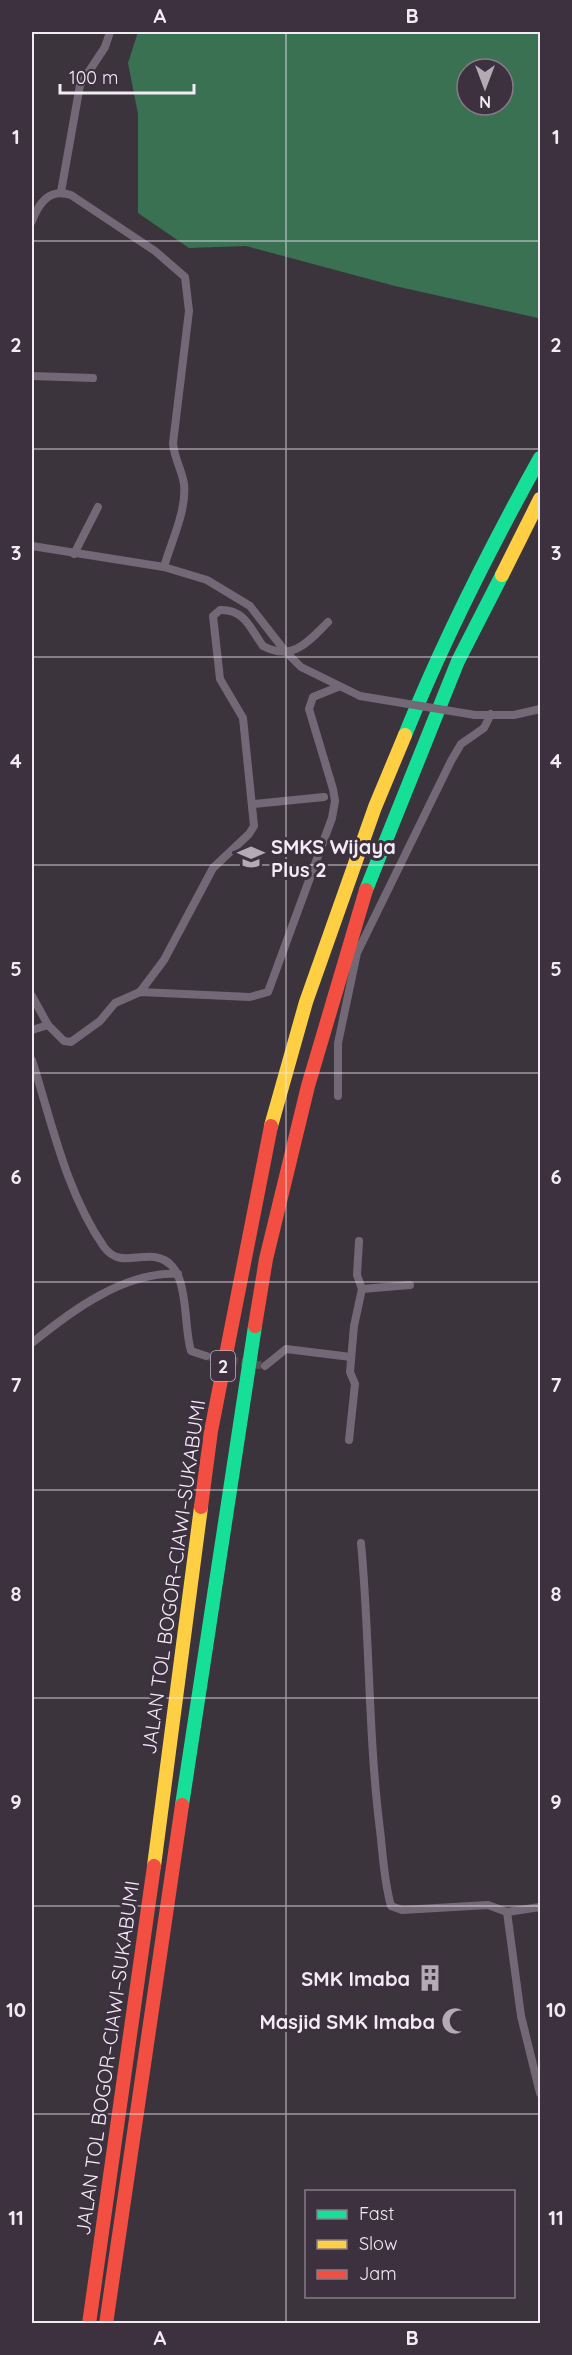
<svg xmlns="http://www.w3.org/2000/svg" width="572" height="2355" font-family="Quicksand,sans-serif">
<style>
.forest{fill:#3a7153;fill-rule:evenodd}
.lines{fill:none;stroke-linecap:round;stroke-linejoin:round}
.street-tunnel{stroke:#564f58;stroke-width:8;stroke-dasharray:8 4;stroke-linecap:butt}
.street{stroke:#736976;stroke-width:8}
.fast{stroke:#16e098;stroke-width:14}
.slow{stroke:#ffcf43;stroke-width:14}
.jam{stroke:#f24e42;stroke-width:14}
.street-bridge{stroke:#736976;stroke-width:8}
.grid{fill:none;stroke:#f2ebf4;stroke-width:1.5;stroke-opacity:0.55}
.labels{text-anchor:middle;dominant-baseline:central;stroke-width:6;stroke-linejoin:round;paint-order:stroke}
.shield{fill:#3d3140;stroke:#bcb3be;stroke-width:1.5}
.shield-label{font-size:18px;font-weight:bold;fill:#f2ebf4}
.poi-label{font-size:20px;font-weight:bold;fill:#f2ebf4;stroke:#3d3140;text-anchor:end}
.street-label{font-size:20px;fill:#f2ebf4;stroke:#3d3140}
.neatline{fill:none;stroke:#f2ebf4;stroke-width:2}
.grid-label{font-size:20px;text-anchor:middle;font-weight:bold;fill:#f2ebf4}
</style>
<rect width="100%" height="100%" fill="#3b343c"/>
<path class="forest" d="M138 32H540V313L538 318 395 286 246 246 189 248 138 213V114L128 63ZM467 69H503V105H467Z"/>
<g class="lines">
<polyline class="street-tunnel" points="206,1356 265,1366"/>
<g class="street">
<polyline points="61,192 80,85 105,47 110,32"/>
<path d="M32 221C39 203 49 188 71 195L155 251 185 277 189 311 173 443C174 458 182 470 184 484 187 510 171 542 164 567"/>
<polyline points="32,376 93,378"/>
<polyline points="32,546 164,567 207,580 250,606 285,651 301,667 360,696"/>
<polyline points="74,554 98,507"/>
<polyline points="475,715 514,715 540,709"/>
<polyline points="254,804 324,797"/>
<path d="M140 992 164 960 213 868 249 834 254 826 243 718 220 679 213 616 220 610C245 609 251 630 263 646 293 662 309 641 328 622"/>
<polyline points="32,996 48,1025"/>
<polyline points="32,1030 48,1025 64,1041 71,1042 100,1021 115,1003 140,992 250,997 268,992 332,818 335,801 333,789 309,709 313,697 338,687"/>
<path d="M32 1060C52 1123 66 1192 104 1247 118 1266 135 1255 154 1257 192 1261 182 1323 191 1351L206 1356"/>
<polyline points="338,1096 338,1043 357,953 451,761 461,744 484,728 491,714"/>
<polyline points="362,1289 410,1285"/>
<path d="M32 1343C71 1311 125 1271 178 1274"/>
<polyline points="265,1366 286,1349 351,1357"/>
<polyline points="349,1440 355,1384 350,1372 354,1326 362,1289 357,1275 359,1241"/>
<path d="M361 1543C370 1639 368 1735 380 1830 383 1855 384 1882 391 1906L402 1910 488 1905 507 1912 521 2016 540 2093"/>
<polyline points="507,1912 540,1907"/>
</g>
<g class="fast">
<path d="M405 735C444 639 490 548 540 458"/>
<polyline points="366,890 458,661 502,575"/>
<polyline points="182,1805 255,1326"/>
</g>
<g class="slow">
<polyline points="502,575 540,499"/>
<polyline points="271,1126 306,1002 375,807 405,735"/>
<polyline points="154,1866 201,1507"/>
</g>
<g class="jam">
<polyline points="255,1326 266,1259 308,1086 366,890"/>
<polyline points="201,1507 211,1431 271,1126"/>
<polyline points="89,2324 154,1866"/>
<polyline points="106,2324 182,1805"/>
</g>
<polyline class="street-bridge" points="360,696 475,715"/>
</g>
<path class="grid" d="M286 32V2324M32 241H540M32 449H540M32 657H540M32 865H540M32 1073H540M32 1282H540M32 1490H540M32 1698H540M32 1906H540M32 2114H540"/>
<defs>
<symbol id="school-bare" viewBox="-9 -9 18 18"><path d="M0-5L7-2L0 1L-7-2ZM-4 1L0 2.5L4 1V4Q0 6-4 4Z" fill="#b2abb4" stroke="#3d3140" stroke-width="2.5" paint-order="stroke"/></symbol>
<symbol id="building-bare" viewBox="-9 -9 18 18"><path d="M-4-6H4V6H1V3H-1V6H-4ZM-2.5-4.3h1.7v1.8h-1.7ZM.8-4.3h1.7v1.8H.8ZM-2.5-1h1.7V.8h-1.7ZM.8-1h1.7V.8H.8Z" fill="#b2abb4" stroke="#3d3140" stroke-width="2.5" paint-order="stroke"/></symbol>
<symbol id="mosque-bare" viewBox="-9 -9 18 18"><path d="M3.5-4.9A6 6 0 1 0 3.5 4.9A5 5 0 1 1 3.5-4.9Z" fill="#b2abb4" stroke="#3d3140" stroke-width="2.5" paint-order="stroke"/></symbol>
</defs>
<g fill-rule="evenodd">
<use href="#school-bare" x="232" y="838" width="38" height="38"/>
<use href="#building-bare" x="411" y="1959" width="38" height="38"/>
<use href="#mosque-bare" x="436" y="2002" width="38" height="38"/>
</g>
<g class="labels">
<rect class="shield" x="211" y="1351" width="24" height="30" rx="4.5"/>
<g class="shield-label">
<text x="223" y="1366">2</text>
</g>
<g class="poi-label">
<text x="271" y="846" text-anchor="start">SMKS Wijaya<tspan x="271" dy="23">Plus 2</tspan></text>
<text x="410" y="1978">SMK Imaba</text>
<text x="435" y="2021">Masjid SMK Imaba</text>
</g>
<g class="street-label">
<text transform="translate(173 1577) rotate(-82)">JALAN TOL BOGOR–CIAWI–SUKABUMI</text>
<text transform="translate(107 2058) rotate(-82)">JALAN TOL BOGOR–CIAWI–SUKABUMI</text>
</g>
</g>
<rect width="572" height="2355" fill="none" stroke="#3d3140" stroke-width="66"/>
<rect x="305" y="2190" width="210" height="108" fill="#3d3140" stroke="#857b88" stroke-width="1.5"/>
<rect x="317" y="2210" width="30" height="9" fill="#16e098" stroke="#857b88" stroke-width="1.5"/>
<text x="359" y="2220" font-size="18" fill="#f2ebf4">Fast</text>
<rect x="317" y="2240" width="30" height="9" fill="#ffcf43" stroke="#857b88" stroke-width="1.5"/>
<text x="359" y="2250" font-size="18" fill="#f2ebf4">Slow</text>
<rect x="317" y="2270" width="30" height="9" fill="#f24e42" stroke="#857b88" stroke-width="1.5"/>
<text x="359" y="2280" font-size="18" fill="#f2ebf4">Jam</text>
<g transform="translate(485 87) rotate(180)"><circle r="28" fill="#3d3140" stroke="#857b88" stroke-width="1.5"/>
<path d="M0-4.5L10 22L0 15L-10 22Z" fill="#b2abb4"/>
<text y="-9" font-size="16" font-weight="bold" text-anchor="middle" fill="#f2ebf4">N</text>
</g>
<path d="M60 84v9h134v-9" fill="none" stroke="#f2ebf4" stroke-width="3"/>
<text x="69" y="84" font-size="18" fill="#f2ebf4" stroke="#3d3140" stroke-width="4.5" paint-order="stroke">100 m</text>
<rect x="33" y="33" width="506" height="2289" class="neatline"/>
<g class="grid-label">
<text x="160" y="23">A</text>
<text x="412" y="23">B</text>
<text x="16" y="144">1</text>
<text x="556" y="144">1</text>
<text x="16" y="352">2</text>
<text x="556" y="352">2</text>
<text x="16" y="560">3</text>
<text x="556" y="560">3</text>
<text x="16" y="768">4</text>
<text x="556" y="768">4</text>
<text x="16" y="976">5</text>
<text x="556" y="976">5</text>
<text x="16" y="1184">6</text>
<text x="556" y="1184">6</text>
<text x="16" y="1392">7</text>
<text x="556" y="1392">7</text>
<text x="16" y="1601">8</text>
<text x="556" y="1601">8</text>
<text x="16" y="1809">9</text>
<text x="556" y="1809">9</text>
<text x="16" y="2017">10</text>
<text x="556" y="2017">10</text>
<text x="16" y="2225">11</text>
<text x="556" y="2225">11</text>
<text x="160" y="2345">A</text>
<text x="412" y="2345">B</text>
</g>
</svg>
